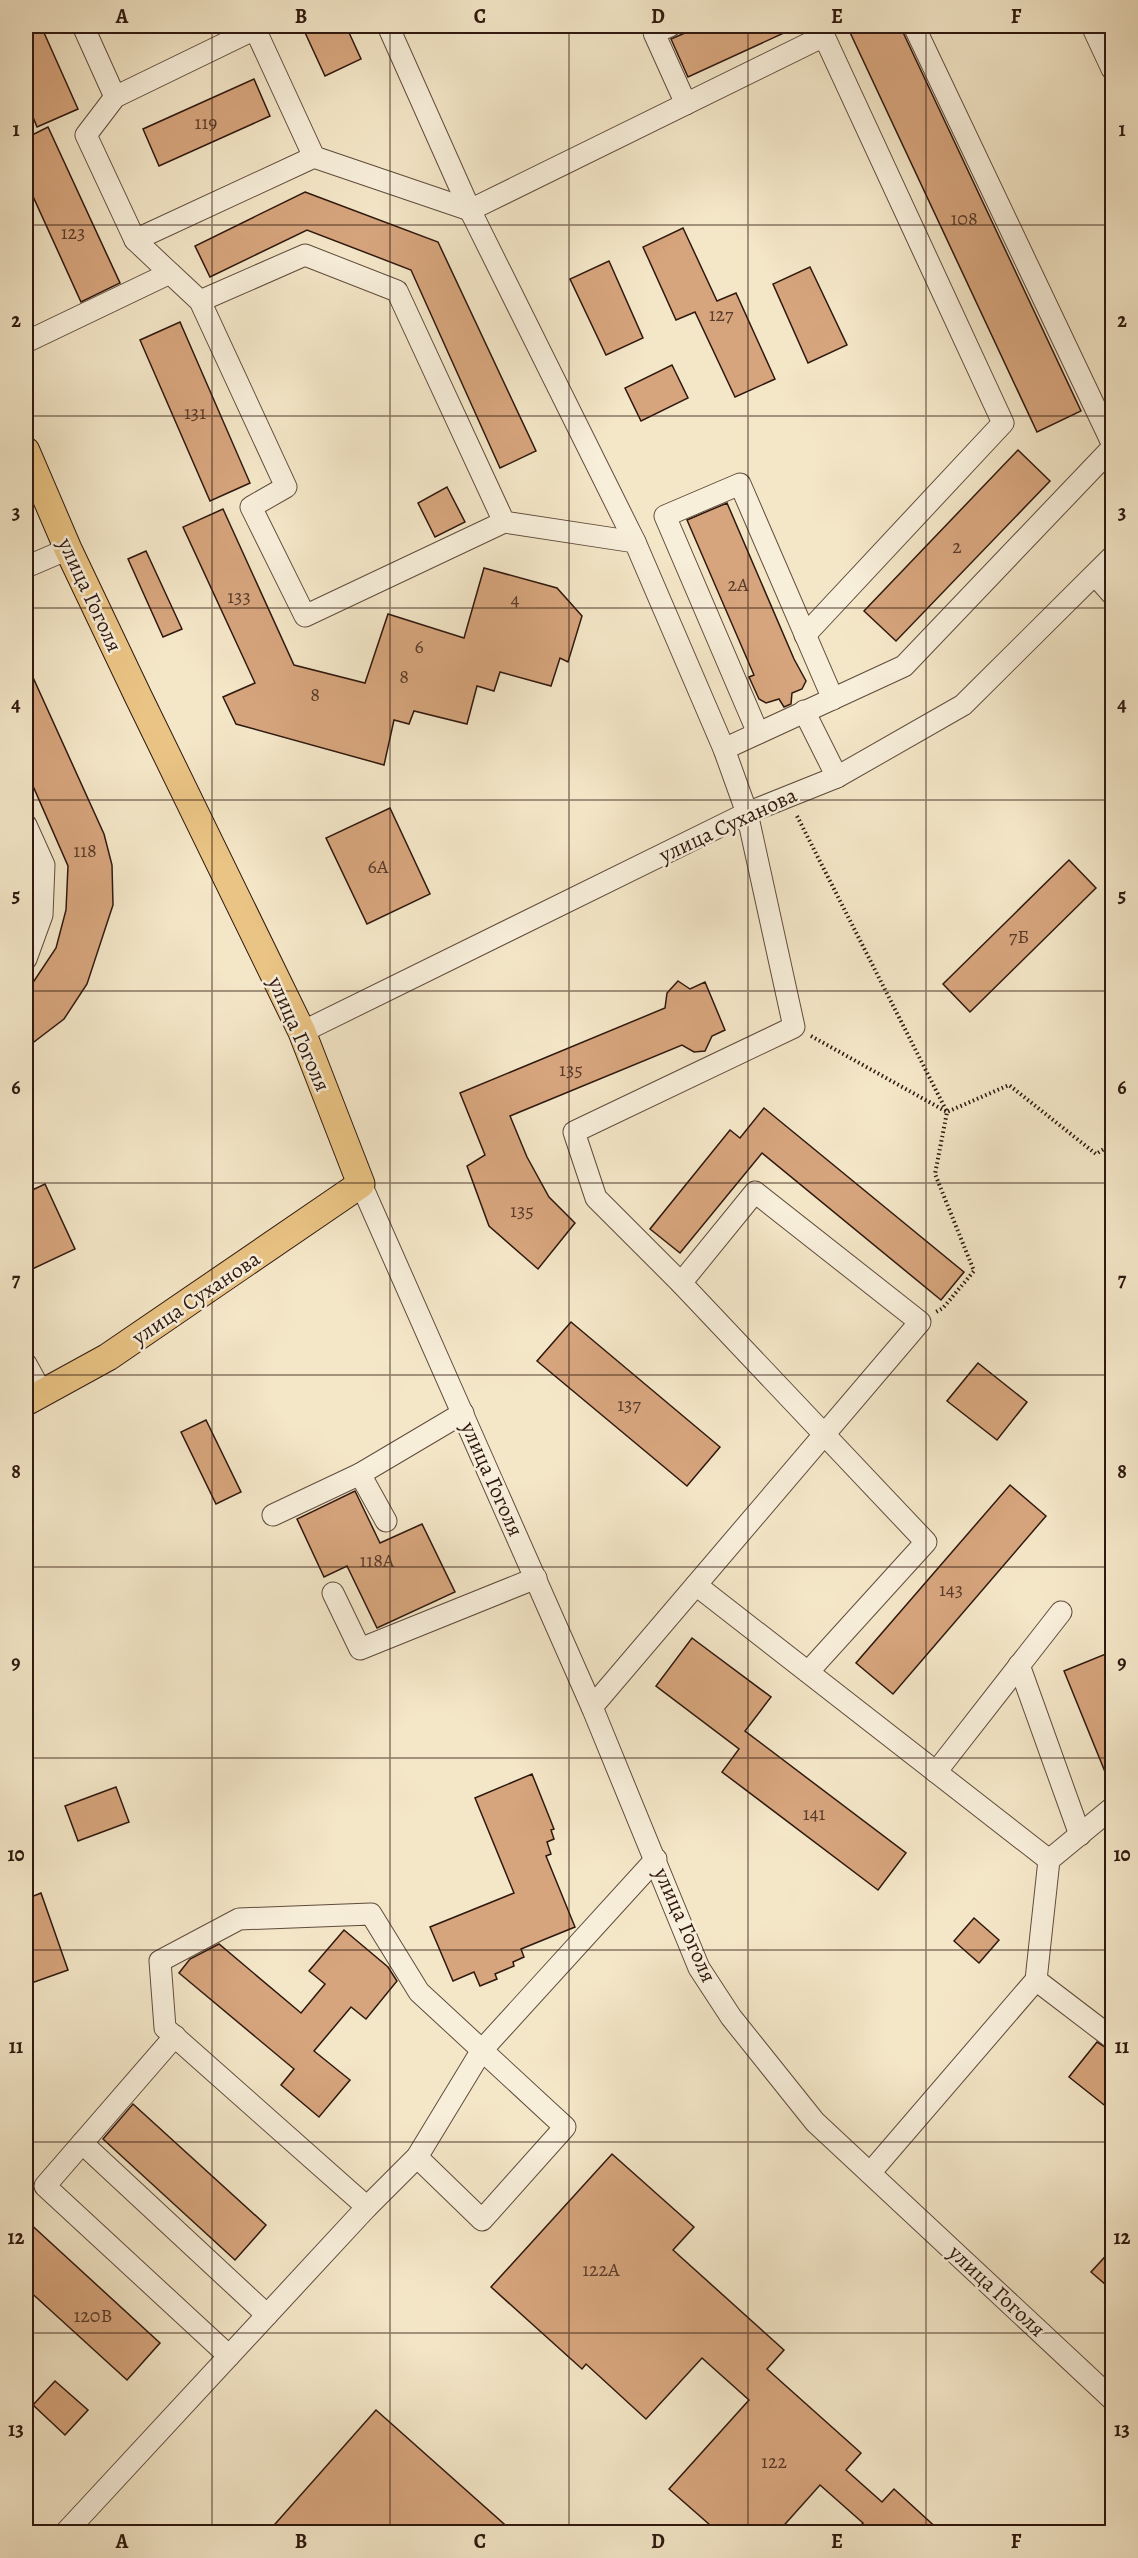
<svg xmlns="http://www.w3.org/2000/svg" width="1138" height="2558" font-family="Alegreya,serif">
<style>
.building{fill:#d7a57d;stroke:#2f180f;stroke-width:1.5}
.lines{fill:none;stroke-linecap:round;stroke-linejoin:round}
.minor-casing{stroke:#604c3d;stroke-width:23}
.major-casing{stroke:#2f180f;stroke-width:29}
.path{stroke:#2f180f;stroke-width:4;stroke-dasharray:1.5 3;stroke-linecap:butt}
.minor{stroke:#f8efdb;stroke-width:21}
.major{stroke:#eac484;stroke-width:27}
.grid{fill:none;stroke:#2f180f;stroke-width:1.5;stroke-opacity:0.55}
.labels{text-anchor:middle;dominant-baseline:central;stroke-width:5;stroke-linejoin:round;paint-order:stroke}
.number-label{font-size:20px;fill:#593b2a}
.street-label{font-size:22px;fill:#2f180f;stroke:#f8efdb}
.neatline{fill:none;stroke:#2f180f;stroke-width:2}
.grid-label{font-size:20px;text-anchor:middle;font-weight:bold;fill:#2f180f}
</style>
<rect width="100%" height="100%" fill="#f4e7c8"/>
<filter id="stains"><feTurbulence type="fractalNoise" baseFrequency=".00333" numOctaves="4"/><feColorMatrix values="0 0 0 0 .2 0 0 0 0 .09 0 0 0 0 .02 0 0 0 .5 -.17"/></filter>
<radialGradient id="worn" r=".72"><stop offset=".6" stop-color="#630" stop-opacity="0"/><stop offset="1" stop-color="#630" stop-opacity=".3"/></radialGradient>
<g class="building">
<polygon points="26,26 41,26 78,109 37,127 26,100"/>
<polygon points="302,26 346,26 361,59 325,76"/>
<polygon points="701,26 799,26 688,77 671,39"/>
<polygon points="847,26 900,26 1081,411 1037,432"/>
<polygon points="254,79 270,116 159,166 143,129"/>
<polygon points="48,127 120,283 81,302 26,181 26,138"/>
<polygon points="305,192 438,242 536,451 500,468 411,270 307,230 210,277 195,246"/>
<polygon points="683,228 717,301 736,293 775,379 735,397 695,312 676,320 643,247"/>
<polygon points="609,261 643,338 606,355 570,279"/>
<polygon points="810,267 847,345 808,363 773,284"/>
<polygon points="180,322 250,483 210,501 140,340"/>
<polygon points="672,365 688,398 641,421 625,388"/>
<polygon points="1018,450 1050,481 896,641 864,611"/>
<polygon points="447,487 465,522 435,537 418,503"/>
<polygon points="727,503 794,659 806,681 802,689 792,693 791,704 784,707 779,699 766,703 759,699 749,677 754,675 687,520"/>
<polygon points="223,509 294,665 365,683 388,614 464,638 484,568 557,588 582,616 568,662 560,658 551,686 500,672 494,691 477,686 467,724 414,711 409,724 394,720 384,765 236,724 223,697 255,683 183,527"/>
<polygon points="146,551 182,629 163,637 128,559"/>
<polygon points="26,662 104,834 112,865 113,905 87,984 64,1019 26,1048 26,993 56,948 66,910 68,866 26,770"/>
<polygon points="390,808 430,894 367,924 326,838"/>
<polygon points="1069,860 1096,888 970,1012 943,984"/>
<polygon points="678,981 690,989 705,982 725,1030 712,1036 705,1051 694,1052 682,1045 510,1116 527,1157 549,1197 575,1223 538,1269 489,1226 467,1166 485,1155 460,1093 665,1008 667,993"/>
<polygon points="764,1108 964,1272 941,1300 762,1153 680,1253 650,1229 730,1130 740,1138"/>
<polygon points="45,1184 75,1249 26,1272 26,1193"/>
<polygon points="571,1322 720,1447 687,1486 537,1361"/>
<polygon points="978,1363 1027,1402 997,1440 947,1401"/>
<polygon points="206,1420 241,1492 216,1504 181,1432"/>
<polygon points="1010,1485 1046,1516 893,1694 856,1663"/>
<polygon points="355,1491 380,1543 422,1524 455,1592 377,1628 347,1566 324,1577 297,1519"/>
<polygon points="692,1638 771,1697 745,1731 906,1853 878,1890 722,1772 739,1749 656,1686"/>
<polygon points="1113,1651 1113,1789 1112,1789 1064,1671"/>
<polygon points="532,1774 554,1829 551,1830 554,1839 547,1842 551,1854 546,1856 575,1927 521,1949 524,1957 513,1962 514,1966 495,1974 497,1979 480,1986 474,1972 453,1981 430,1927 514,1893 475,1798"/>
<polygon points="116,1787 129,1822 78,1841 65,1806"/>
<polygon points="41,1893 68,1970 26,1985 26,1899"/>
<polygon points="974,1918 999,1940 979,1963 954,1941"/>
<polygon points="344,1930 388,1967 397,1981 366,2019 351,2007 314,2051 350,2080 319,2117 281,2085 294,2069 179,1973 190,1959 219,1944 301,2013 325,1984 309,1971"/>
<polygon points="1097,2042 1113,2052 1113,2112 1069,2077"/>
<polygon points="133,2104 266,2225 235,2260 103,2139"/>
<polygon points="612,2154 694,2227 673,2250 784,2350 767,2369 861,2453 846,2470 882,2502 894,2489 941,2532 855,2532 863,2523 820,2485 778,2532 718,2532 669,2489 749,2400 702,2358 646,2419 586,2364 582,2369 491,2287"/>
<polygon points="26,2220 160,2343 127,2380 26,2288"/>
<polygon points="1113,2248 1113,2291 1091,2272"/>
<polygon points="55,2381 88,2410 65,2435 33,2405"/>
<polygon points="376,2410 513,2532 268,2532"/>
</g>
<g class="lines">
<defs>
<g id="minor">
<polyline points="83,26 115,97"/>
<polyline points="388,26 470,210 635,542"/>
<polyline points="670,26 654,33 686,104"/>
<polyline points="914,26 1112,443"/>
<polyline points="1092,26 1112,69"/>
<polyline points="314,157 255,29 115,97 86,135 135,240 314,157 470,210 824,36 1003,423 805,635"/>
<polyline points="135,240 170,273"/>
<polyline points="200,301 305,255 397,291 504,522 635,542 724,749 747,813 794,1027 574,1132 596,1198 681,1283 926,1542 808,1672"/>
<polyline points="26,342 170,273 200,301 286,487 251,507 305,616 504,522"/>
<polyline points="26,567 68,549"/>
<polyline points="1095,575 1112,594"/>
<polyline points="804,711 837,777"/>
<polyline points="758,733 665,516 740,484 833,699"/>
<polyline points="724,749 904,666 1112,448"/>
<polyline points="26,825 44,865 42,915 26,959"/>
<polyline points="302,1032 747,813 837,777 963,705 1112,557"/>
<polyline points="361,1184 592,1707 699,1968 731,2017 815,2122 1112,2399"/>
<polyline points="26,1364 42,1393"/>
<polyline points="360,1474 386,1521"/>
<polyline points="273,1515 360,1474 463,1413"/>
<polyline points="696,1585 1049,1860"/>
<polyline points="333,1593 360,1649 536,1578"/>
<polyline points="1019,1665 1080,1835"/>
<polyline points="592,1707 920,1322 755,1192 681,1283"/>
<polyline points="936,1772 1061,1612"/>
<polyline points="1036,1980 1112,2038"/>
<polyline points="175,2036 45,2186 229,2356"/>
<polyline points="82,2143 267,2315"/>
<polyline points="870,2173 1036,1980 1049,1860 1112,1808"/>
<polyline points="367,2207 165,2028 160,1961 239,1919 371,1914 419,1992 565,2127 482,2220 417,2157"/>
<polyline points="66,2532 367,2207 417,2157 482,2050 656,1859"/>
</g>
<polyline id="major" points="26,451 68,549 138,696 302,1032 361,1184 108,1357 26,1402"/>
</defs>
<use href="#minor" class="minor-casing"/>
<use href="#major" class="major-casing"/>
<g class="path">
<polyline points="797,816 947,1112 1009,1085 1096,1154 1112,1144"/>
<polyline points="811,1036 947,1112 935,1174 974,1271 943,1308 936,1312"/>
</g>
<use href="#minor" class="minor"/>
<use href="#major" class="major"/>
</g>
<path class="grid" d="M212 26V2532M390 26V2532M569 26V2532M748 26V2532M926 26V2532M26 225H1112M26 416H1112M26 608H1112M26 800H1112M26 991H1112M26 1183H1112M26 1375H1112M26 1567H1112M26 1758H1112M26 1950H1112M26 2142H1112M26 2333H1112"/>
<g class="labels">
<g class="number-label">
<text x="206" y="122">119</text>
<text x="964" y="218">108</text>
<text x="73" y="232">123</text>
<text x="721" y="314">127</text>
<text x="195" y="412">131</text>
<text x="957" y="546">2</text>
<text x="738" y="584">2А</text>
<text x="239" y="596">133</text>
<text x="515" y="599">4</text>
<text x="419" y="646">6</text>
<text x="404" y="676">8</text>
<text x="315" y="694">8</text>
<text x="85" y="850">118</text>
<text x="378" y="866">6А</text>
<text x="1019" y="936">7Б</text>
<text x="571" y="1069">135</text>
<text x="522" y="1210">135</text>
<text x="629" y="1404">137</text>
<text x="377" y="1560">118А</text>
<text x="951" y="1589">143</text>
<text x="814" y="1813">141</text>
<text x="601" y="2269">122А</text>
<text x="93" y="2315">120В</text>
<text x="774" y="2461">122</text>
</g>
<g class="street-label">
<text transform="translate(90 595) rotate(65)">улица Гоголя</text>
<text transform="translate(728 825) rotate(-25)">улица Суханова</text>
<text transform="translate(299 1034) rotate(66)">улица Гоголя</text>
<text transform="translate(196 1298) rotate(-34)">улица Суханова</text>
<text transform="translate(492 1479) rotate(66)">улица Гоголя</text>
<text transform="translate(685 1925) rotate(66)">улица Гоголя</text>
<text transform="translate(997 2291) rotate(43)">улица Гоголя</text>
</g>
</g>
<rect width="1138" height="2558" fill="none" stroke="#f4e7c8" stroke-width="66"/>
<rect x="33" y="33" width="1072" height="2492" class="neatline"/>
<g class="grid-label">
<text x="122" y="23">A</text>
<text x="301" y="23">B</text>
<text x="480" y="23">C</text>
<text x="658" y="23">D</text>
<text x="837" y="23">E</text>
<text x="1016" y="23">F</text>
<text x="16" y="136">1</text>
<text x="1122" y="136">1</text>
<text x="16" y="327">2</text>
<text x="1122" y="327">2</text>
<text x="16" y="519">3</text>
<text x="1122" y="519">3</text>
<text x="16" y="711">4</text>
<text x="1122" y="711">4</text>
<text x="16" y="902">5</text>
<text x="1122" y="902">5</text>
<text x="16" y="1094">6</text>
<text x="1122" y="1094">6</text>
<text x="16" y="1286">7</text>
<text x="1122" y="1286">7</text>
<text x="16" y="1478">8</text>
<text x="1122" y="1478">8</text>
<text x="16" y="1669">9</text>
<text x="1122" y="1669">9</text>
<text x="16" y="1861">10</text>
<text x="1122" y="1861">10</text>
<text x="16" y="2053">11</text>
<text x="1122" y="2053">11</text>
<text x="16" y="2244">12</text>
<text x="1122" y="2244">12</text>
<text x="16" y="2436">13</text>
<text x="1122" y="2436">13</text>
<text x="122" y="2548">A</text>
<text x="301" y="2548">B</text>
<text x="480" y="2548">C</text>
<text x="658" y="2548">D</text>
<text x="837" y="2548">E</text>
<text x="1016" y="2548">F</text>
</g>
<rect width="100%" height="100%" filter="url(#stains)"/>
<rect width="100%" height="100%" fill="url(#worn)"/>
</svg>
